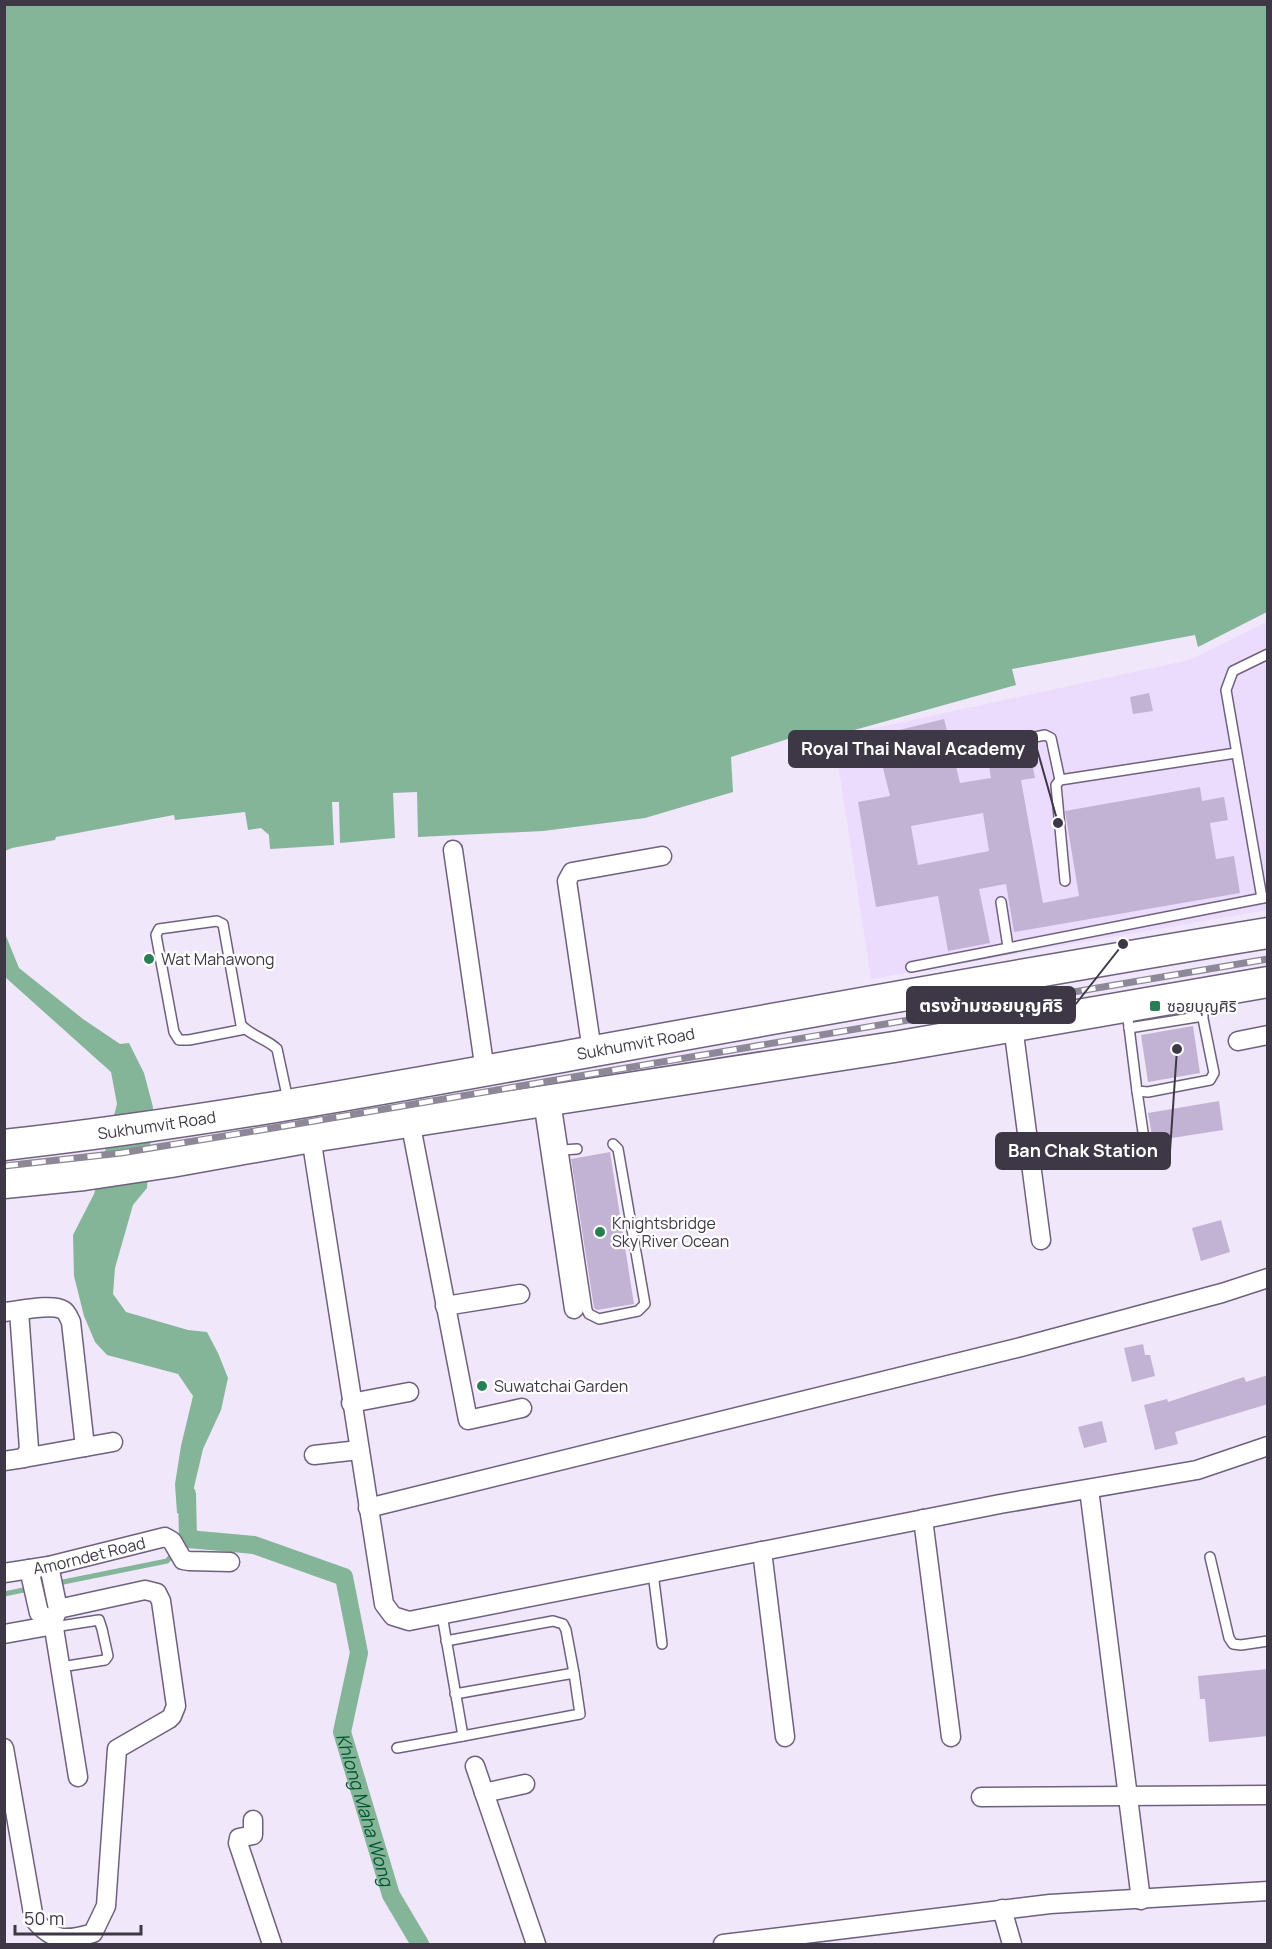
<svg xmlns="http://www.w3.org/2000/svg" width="1272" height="1949" font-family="Manrope,'Noto Sans Thai',sans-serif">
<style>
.built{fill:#ebdcfd}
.water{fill:#85b598}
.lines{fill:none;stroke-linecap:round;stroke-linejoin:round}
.stream{stroke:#85b598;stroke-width:5}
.canal{stroke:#85b598;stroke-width:18}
.building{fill:#c2b3d4;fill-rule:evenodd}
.service-casing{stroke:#6f617e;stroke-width:12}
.minor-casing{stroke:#6f617e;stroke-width:21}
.trunk-casing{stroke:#6f617e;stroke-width:33}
.service{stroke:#fff;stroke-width:9}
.minor{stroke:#fff;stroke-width:18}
.trunk{stroke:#fff;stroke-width:30}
.rail-casing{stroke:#8e8797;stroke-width:7}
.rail{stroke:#fff;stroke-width:4.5;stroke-dasharray:14;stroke-linecap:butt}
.poi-dot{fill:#278055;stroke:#fff;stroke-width:2}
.labels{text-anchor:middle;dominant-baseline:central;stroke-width:4.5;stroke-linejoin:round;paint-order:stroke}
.poi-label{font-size:16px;fill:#3e3846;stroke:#fff;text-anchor:start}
.street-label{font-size:16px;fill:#3e3846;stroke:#fff}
.water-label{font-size:18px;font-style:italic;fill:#005734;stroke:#fff}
.leader{fill:none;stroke:#3e3846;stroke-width:2}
.callout-dot{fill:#3e3846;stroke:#fff;stroke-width:2}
.callout{fill:#3e3846;stroke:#3e3846;stroke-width:2}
.callout-label{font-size:18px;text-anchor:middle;font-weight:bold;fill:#fff}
</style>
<rect width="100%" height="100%" fill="#f0e7fb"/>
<polygon class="built" points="1267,622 1267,910 871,979 834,737 1189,660"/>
<g class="water">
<polygon points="4,5 1267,5 1267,612 1198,647 1195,635 1012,669 1016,685 822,739 816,730 731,757 733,792 645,818 543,831 418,837 417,792 393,793 395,838 340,843 339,802 332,802 334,845 270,849 269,835 261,828 248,830 245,812 175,820 174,815 56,837 55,840 12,848 5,851"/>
<polygon points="4,931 19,968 83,1019 120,1044 129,1043 144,1073 153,1107 147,1188 133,1205 115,1268 113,1294 126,1312 188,1330 207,1332 218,1353 228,1378 221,1410 203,1449 187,1517 177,1513 175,1484 181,1446 193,1396 178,1374 107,1355 95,1342 84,1316 74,1276 73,1235 94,1194 117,1104 111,1072 5,977"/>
</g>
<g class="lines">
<polyline class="stream" points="4,1594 167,1561 174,1553"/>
<path class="canal" id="s1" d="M187 1494 188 1539 254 1545 344 1577 359 1653 342 1732 391 1895 420 1944"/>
</g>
<g class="building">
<polygon points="1149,693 1153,711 1133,714 1130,697"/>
<path d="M944 719 960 783 991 778 988 759 1030 752 1035 778 1021 780 1043 903 1079 896 1065 811 1200 787 1202 801 1224 797 1228 820 1210 823 1216 859 1234 856 1240 893 1014 932 1006 884 979 889 990 943 948 951 938 896 876 907 858 802 890 796 875 736ZM983 813 989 851 918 865 911 826Z"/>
<polygon points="1193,1026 1200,1073 1148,1082 1141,1035"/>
<polygon points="1219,1101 1223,1130 1153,1141 1148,1113"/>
<polygon points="610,1152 634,1304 597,1310 594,1308 571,1159"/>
<polygon points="1221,1220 1230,1252 1201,1261 1192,1228"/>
<polygon points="1143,1344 1145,1355 1150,1355 1155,1376 1132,1382 1124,1348"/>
<polygon points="1268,1375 1268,1404 1175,1432 1178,1444 1155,1450 1144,1405 1167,1399 1168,1402 1244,1377 1246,1382"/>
<polygon points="1102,1421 1107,1442 1084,1448 1078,1427"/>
<polygon points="1268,1669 1268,1736 1209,1742 1205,1699 1200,1699 1198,1676"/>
</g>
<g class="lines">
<defs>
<g id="service">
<polyline points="970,750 1045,735 1051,738 1060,780"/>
<polyline points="1065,881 1056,785 1060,780 1236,753"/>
<polyline points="1262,898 1226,690 1233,671 1268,654"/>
<polyline points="1001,902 1008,947"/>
<polyline points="911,967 1268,897"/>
<polyline points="1127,1011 1137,1091 1148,1092 1210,1080 1214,1073 1199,999"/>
<polyline points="1129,1028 1203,1016"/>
<path d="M245 1029 189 1040H179L174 1032 156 935 159 929 217 921 223 924 241 1025C253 1037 267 1039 277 1049L288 1100"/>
<polyline points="1137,1091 1143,1132"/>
<polyline points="556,1104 587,1310 589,1314 599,1319 638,1311 645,1304 618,1149 613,1144"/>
<polyline points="563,1150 577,1149"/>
<polyline points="1210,1557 1229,1638 1233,1644 1241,1645 1268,1641"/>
<polyline points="653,1573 662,1644"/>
<path d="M442 1615C449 1655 456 1696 463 1736L580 1714 574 1673 455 1694"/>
<polyline points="54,1627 99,1620 102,1629 108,1656 105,1660 61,1667"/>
<polyline points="446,1641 553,1621 563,1624 566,1630 574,1673"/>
<polyline points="397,1748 463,1736"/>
</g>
<g id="minor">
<polyline points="453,850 485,1071"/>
<polyline points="1013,1026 1041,1240"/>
<polyline points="1238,1041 1268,1035"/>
<polyline points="592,1051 567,881 572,872 662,856"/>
<polyline points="543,1101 574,1309"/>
<polyline points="410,1121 468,1420 522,1408"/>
<polyline points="311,1137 384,1604 393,1616 409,1621 1000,1504 1197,1470 1268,1446"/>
<polyline points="445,1306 520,1294"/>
<path d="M4 1312C18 1311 52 1303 63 1310 67 1312 69 1318 71 1322L85 1447"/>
<polyline points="351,1403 409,1392"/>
<polyline points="314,1455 359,1450"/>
<polyline points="24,1458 113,1442"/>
<polyline points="4,1461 24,1458 29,1449 19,1311"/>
<polyline points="1089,1489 1141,1900"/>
<polyline points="368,1508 1021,1347 1222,1293 1268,1278"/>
<polyline points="923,1519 951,1737"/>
<polyline points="762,1551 785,1737"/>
<polyline points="29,1569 39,1613 53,1622 58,1609 49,1566"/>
<path id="s2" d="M4 1573 49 1566 165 1537 172 1541 183 1560 189 1561 230 1562"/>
<polyline points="53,1622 78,1777"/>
<polyline points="4,1634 54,1625"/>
<path d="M4 1748 34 1919C52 1942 67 1941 93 1933L106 1906 117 1749 169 1719 172 1716 176 1706 161 1601 157 1593 145 1590 58 1609"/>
<polyline points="475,1766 536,1944"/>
<polyline points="484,1793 525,1784"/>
<polyline points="981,1797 1268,1795"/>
<polyline points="253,1820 253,1835 239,1838 238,1843 272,1944"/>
<polyline points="1002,1909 1012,1944"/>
<polyline points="723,1944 1050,1904 1268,1891"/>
</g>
<g id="trunk">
<path id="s3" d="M4 1145C201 1123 395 1087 589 1052 815 1011 1041 970 1268 933"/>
<polyline points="4,1183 84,1175 171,1162 311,1137 894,1047 1268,982"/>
</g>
</defs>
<use href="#service" class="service-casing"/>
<use href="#minor" class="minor-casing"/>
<use href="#trunk" class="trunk-casing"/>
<use href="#service" class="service"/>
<use href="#minor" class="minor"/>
<use href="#trunk" class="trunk"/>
<defs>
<polyline id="rail" points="4,1166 121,1153 267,1129 1268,959"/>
</defs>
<use href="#rail" class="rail-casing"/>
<use href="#rail" class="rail"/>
</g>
<g class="poi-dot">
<circle cx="149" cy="959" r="6"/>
<rect x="1149" y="1000" width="12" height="12" rx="3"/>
<circle cx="600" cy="1232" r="6"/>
<circle cx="482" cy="1386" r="6"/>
</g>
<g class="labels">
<g class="poi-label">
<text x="161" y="959">Wat Mahawong</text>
<text x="1167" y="1006">ซอยบุญศิริ</text>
<text x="612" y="1223">Knightsbridge<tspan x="612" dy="18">Sky River Ocean</tspan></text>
<text x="494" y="1386">Suwatchai Garden</text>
</g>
<g class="street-label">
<text stroke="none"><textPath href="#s3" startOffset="640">Sukhumvit Road</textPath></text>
<text stroke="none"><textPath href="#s3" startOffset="154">Sukhumvit Road</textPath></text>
<text stroke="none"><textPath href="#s2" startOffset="87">Amorndet Road</textPath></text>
</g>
<g class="water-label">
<text stroke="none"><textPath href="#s1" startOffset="446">Khlong Maha Wong</textPath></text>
</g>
</g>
<path class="leader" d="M1058 823L1037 749M1123 944L1075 1005M1177 1049L1170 1151"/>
<g class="callout-dot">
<circle cx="1058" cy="823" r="6"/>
<circle cx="1123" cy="944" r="6"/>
<circle cx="1177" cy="1049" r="6"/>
</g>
<g class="callout">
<rect x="789" y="731" width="248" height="36" rx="6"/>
<rect x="907" y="987" width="168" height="36" rx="6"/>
<rect x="996" y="1133" width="174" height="36" rx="6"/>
</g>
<g class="callout-label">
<text x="913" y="755">Royal Thai Naval Academy</text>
<text x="991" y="1012">ตรงข้ามซอยบุญศิริ</text>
<text x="1083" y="1157">Ban Chak Station</text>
</g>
<rect width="1272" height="1949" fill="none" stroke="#3e3846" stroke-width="12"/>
<path d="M15 1925v9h126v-9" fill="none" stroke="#3e3846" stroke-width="3"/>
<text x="24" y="1925" font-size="18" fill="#3e3846" stroke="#ffffff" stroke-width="4.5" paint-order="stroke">50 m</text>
</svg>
